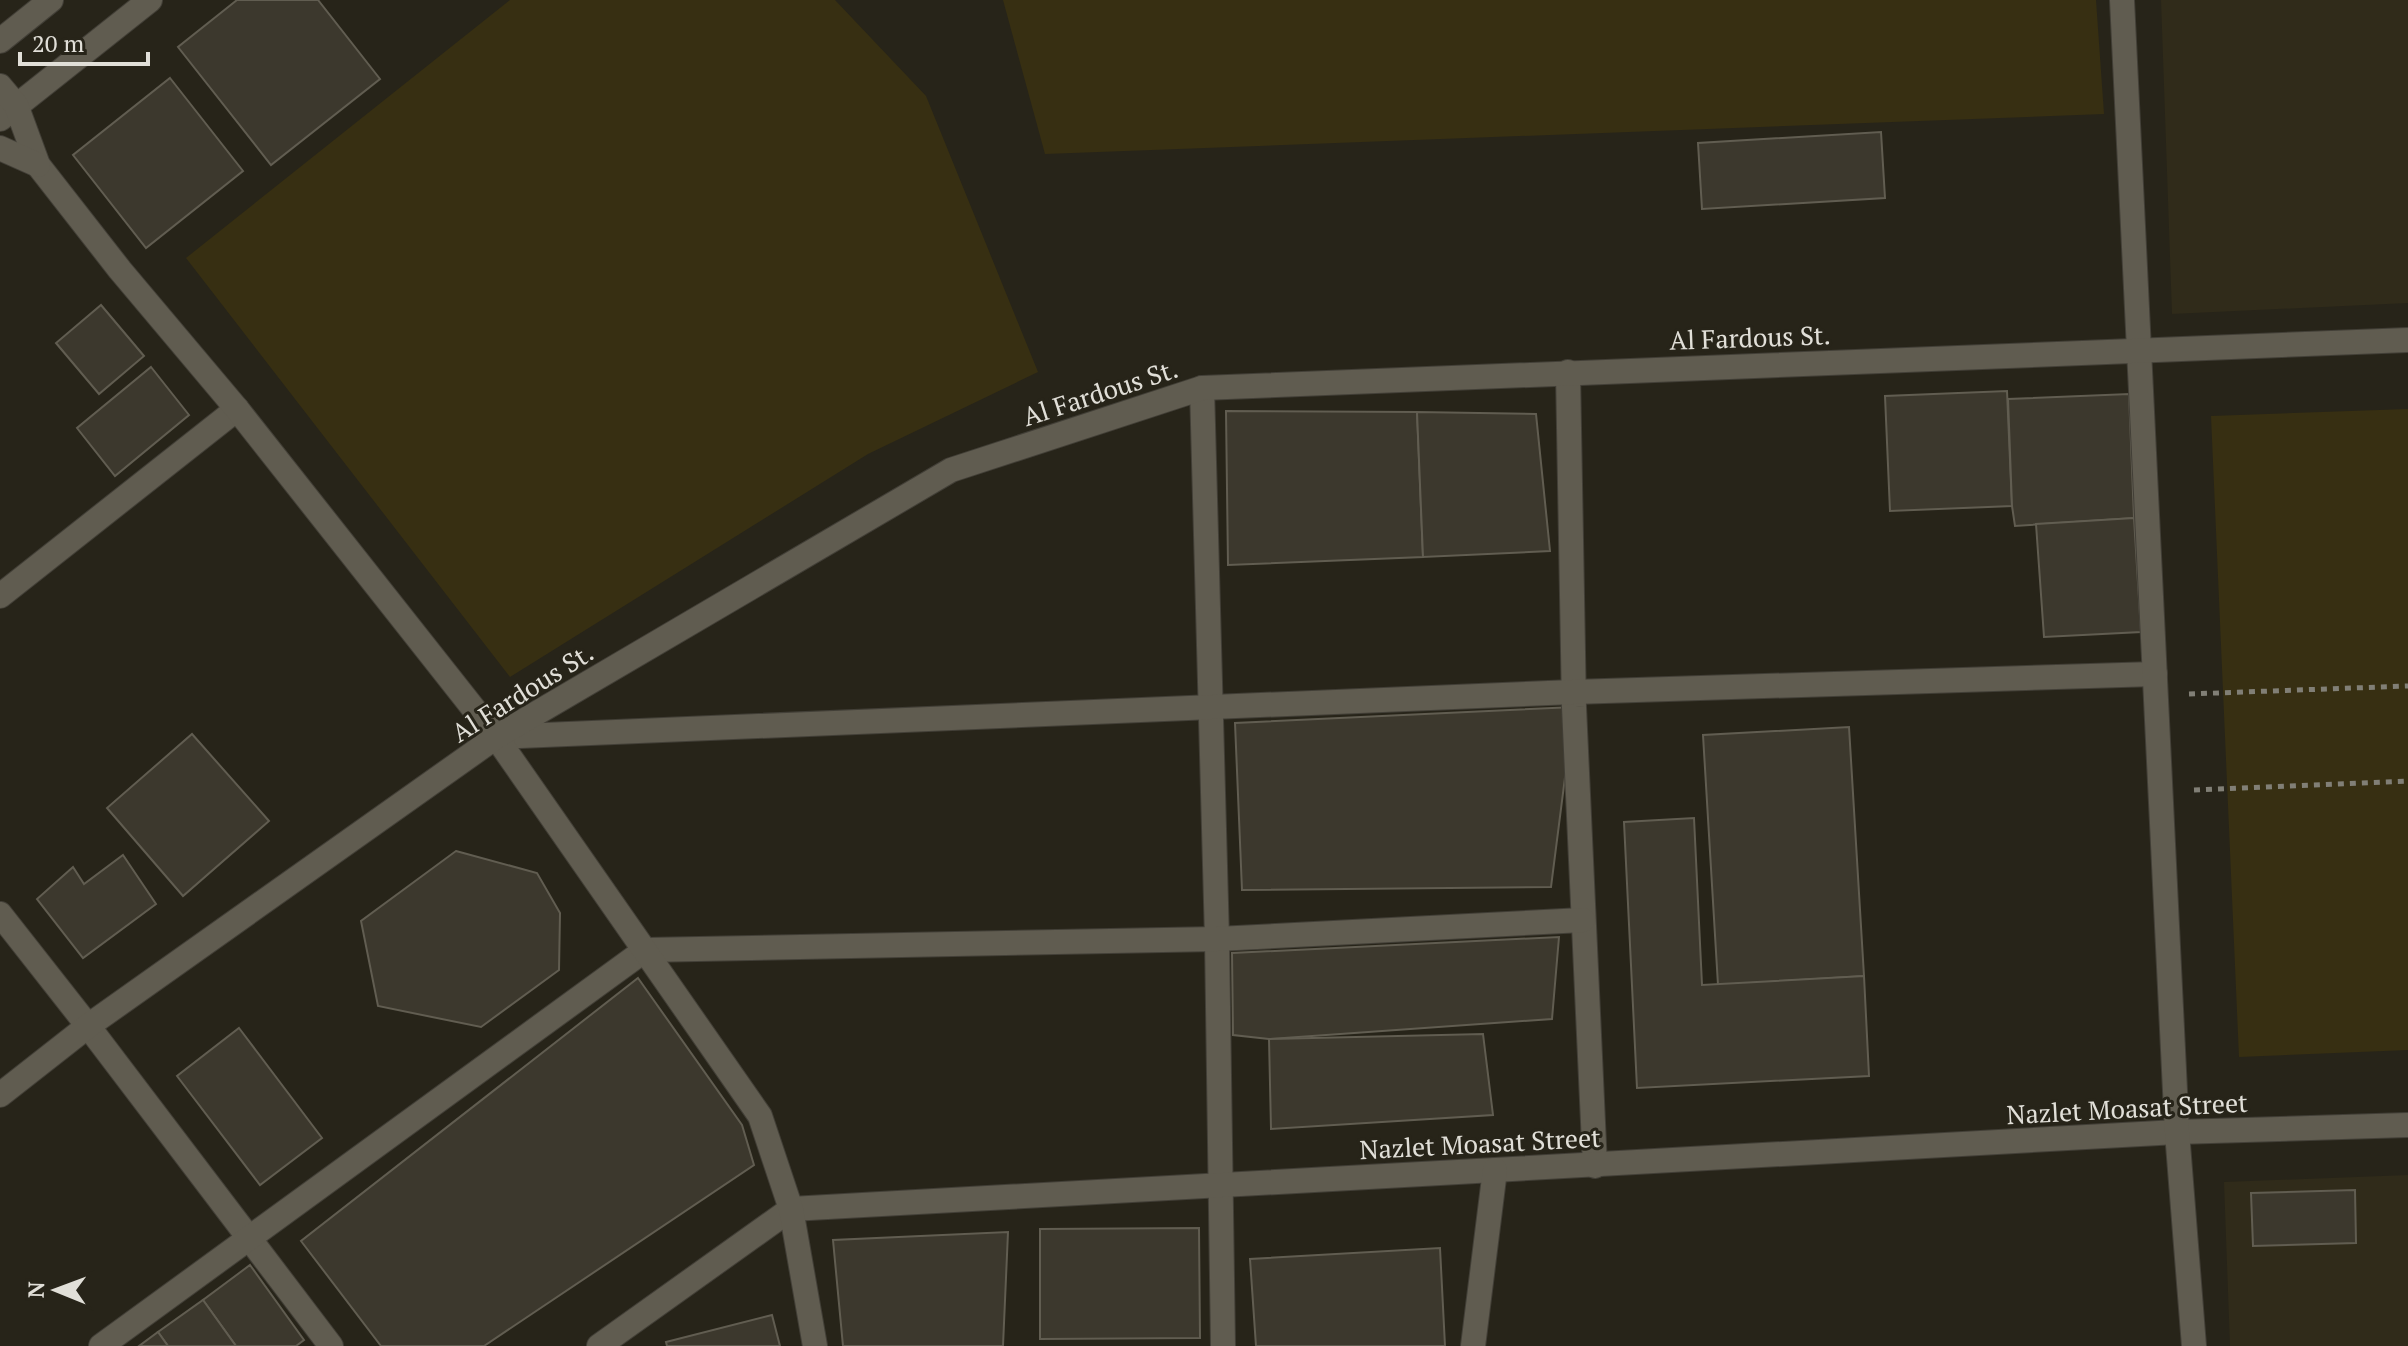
<svg xmlns="http://www.w3.org/2000/svg" width="2408" height="1346" font-family="'PT Serif',serif">
<style>
.built{fill:#302b1a}
.green{fill:#372f12}
.building{fill:#3c382d;stroke:#615d51;stroke-width:2}
.lines{fill:none;stroke-linecap:round;stroke-linejoin:round}
.minor-casing{stroke:#423f37;stroke-width:26}
.tertiary-casing{stroke:#423f37;stroke-width:26}
.secondary-casing{stroke:#423f37;stroke-width:26}
.path{stroke:#817f76;stroke-width:5;stroke-dasharray:6 6;stroke-linecap:butt}
.minor{stroke:#605c50;stroke-width:24}
.tertiary{stroke:#605c50;stroke-width:24}
.secondary{stroke:#605c50;stroke-width:24}
.labels{text-anchor:middle;dominant-baseline:central;stroke-width:6;stroke-linejoin:round;paint-order:stroke}
.street-label{font-size:26px;fill:#e1dfd8;stroke:#272419}
</style>
<rect width="100%" height="100%" fill="#272419"/>
<g class="built">
<polygon points="2161,0 2408,0 2408,303 2172,314"/>
<polygon points="2408,1175 2408,1346 2230,1346 2224,1182"/>
</g>
<g class="green">
<polygon points="510,0 835,0 926,96 1038,372 868,454 510,677 186,258"/>
<polygon points="1003,0 2096,0 2104,114 1045,154"/>
<polygon points="2408,409 2408,1050 2239,1057 2211,416"/>
</g>
<g class="building">
<polygon points="237,0 318,0 380,79 271,165 178,47"/>
<polygon points="170,78 243,171 146,248 73,155"/>
<polygon points="1881,132 1885,198 1702,209 1698,143"/>
<polygon points="101,305 144,356 99,394 56,343"/>
<polygon points="151,367 189,415 115,476 77,428"/>
<polygon points="2007,391 2012,506 1890,511 1885,396"/>
<polygon points="2129,394 2134,518 2015,526 2012,506 2008,399"/>
<polygon points="1226,411 1417,412 1423,557 1228,565"/>
<polygon points="1417,412 1536,414 1550,551 1423,557"/>
<polygon points="2134,518 2141,632 2044,637 2036,524"/>
<polygon points="1574,707 1551,887 1242,890 1235,723"/>
<polygon points="1849,727 1864,976 1718,985 1703,735"/>
<polygon points="192,734 269,821 183,896 107,808"/>
<polygon points="1694,818 1702,985 1864,976 1869,1076 1637,1088 1624,822"/>
<polygon points="456,851 537,873 560,913 559,970 481,1027 378,1006 361,921"/>
<polygon points="123,855 156,904 83,958 37,899 73,867 84,884"/>
<polygon points="1559,937 1552,1019 1269,1039 1233,1035 1232,953"/>
<polygon points="638,978 742,1125 754,1165 484,1346 381,1346 301,1241"/>
<polygon points="239,1028 322,1138 260,1185 177,1076"/>
<polygon points="1483,1034 1493,1115 1271,1129 1269,1039"/>
<polygon points="2355,1190 2356,1243 2253,1246 2251,1193"/>
<polygon points="1199,1228 1200,1338 1040,1339 1040,1229"/>
<polygon points="1008,1232 1003,1346 843,1346 833,1240"/>
<polygon points="1440,1248 1445,1346 1256,1346 1250,1259"/>
<polygon points="250,1265 304,1340 296,1346 236,1346 203,1300"/>
<polygon points="203,1300 236,1346 168,1346 158,1332"/>
<polygon points="772,1315 780,1346 667,1346 666,1342"/>
<polygon points="158,1332 168,1346 139,1346"/>
</g>
<g class="lines">
<defs>
<g id="minor">
<polyline points="0,41 51,0"/>
<polyline points="0,119 150,0"/>
<polyline points="1568,372 1574,707 1595,1166"/>
<polyline points="1202,388 1217,939 1223,1346"/>
<polyline points="0,596 237,409"/>
<polyline points="496,737 1573,692 2155,674"/>
<polyline points="0,914 88,1026 331,1346"/>
<polyline points="101,1346 645,950 1217,939 1583,920"/>
<polyline points="599,1346 791,1209 2177,1132 2408,1125"/>
<polyline points="1473,1346 1495,1170"/>
</g>
<g id="tertiary">
<polyline points="2122,0 2177,1132 2194,1346"/>
<polyline points="0,86 16,105 38,165 120,270 237,409 496,737 760,1116 791,1209 815,1346"/>
<polyline points="0,148 38,165"/>
</g>
<polyline id="secondary" points="0,1095 88,1026 496,737 951,470 1202,388 2408,340"/>
</defs>
<use href="#minor" class="minor-casing"/>
<use href="#tertiary" class="tertiary-casing"/>
<use href="#secondary" class="secondary-casing"/>
<g class="path">
<polyline points="2189,694 2408,686"/>
<polyline points="2194,790 2408,781"/>
</g>
<use href="#minor" class="minor"/>
<use href="#tertiary" class="tertiary"/>
<use href="#secondary" class="secondary"/>
</g>
<g class="labels">
<g class="street-label">
<text transform="translate(1750 337) rotate(-2)">Al Fardous St.</text>
<text transform="translate(1100 392) rotate(-18)">Al Fardous St.</text>
<text transform="translate(522 692) rotate(-32)">Al Fardous St.</text>
<text transform="translate(2127 1108) rotate(-3)">Nazlet Moasat Street</text>
<text transform="translate(1480 1143) rotate(-3)">Nazlet Moasat Street</text>
</g>
</g>
<g transform="translate(56 1290) rotate(271)" stroke="#272419" stroke-width="6" paint-order="stroke">
<path d="M0-6L14 30L0 20L-14 30Z" fill="#e1dfd8"/>
<text y="-12" font-size="22" font-weight="bold" text-anchor="middle" fill="#e1dfd8">N</text>
</g>
<path d="M20 52v12h128v-12" fill="none" stroke="#e1dfd8" stroke-width="4"/>
<text x="32" y="52" font-size="24" fill="#e1dfd8" stroke="#272419" stroke-width="6" paint-order="stroke">20 m</text>
</svg>
